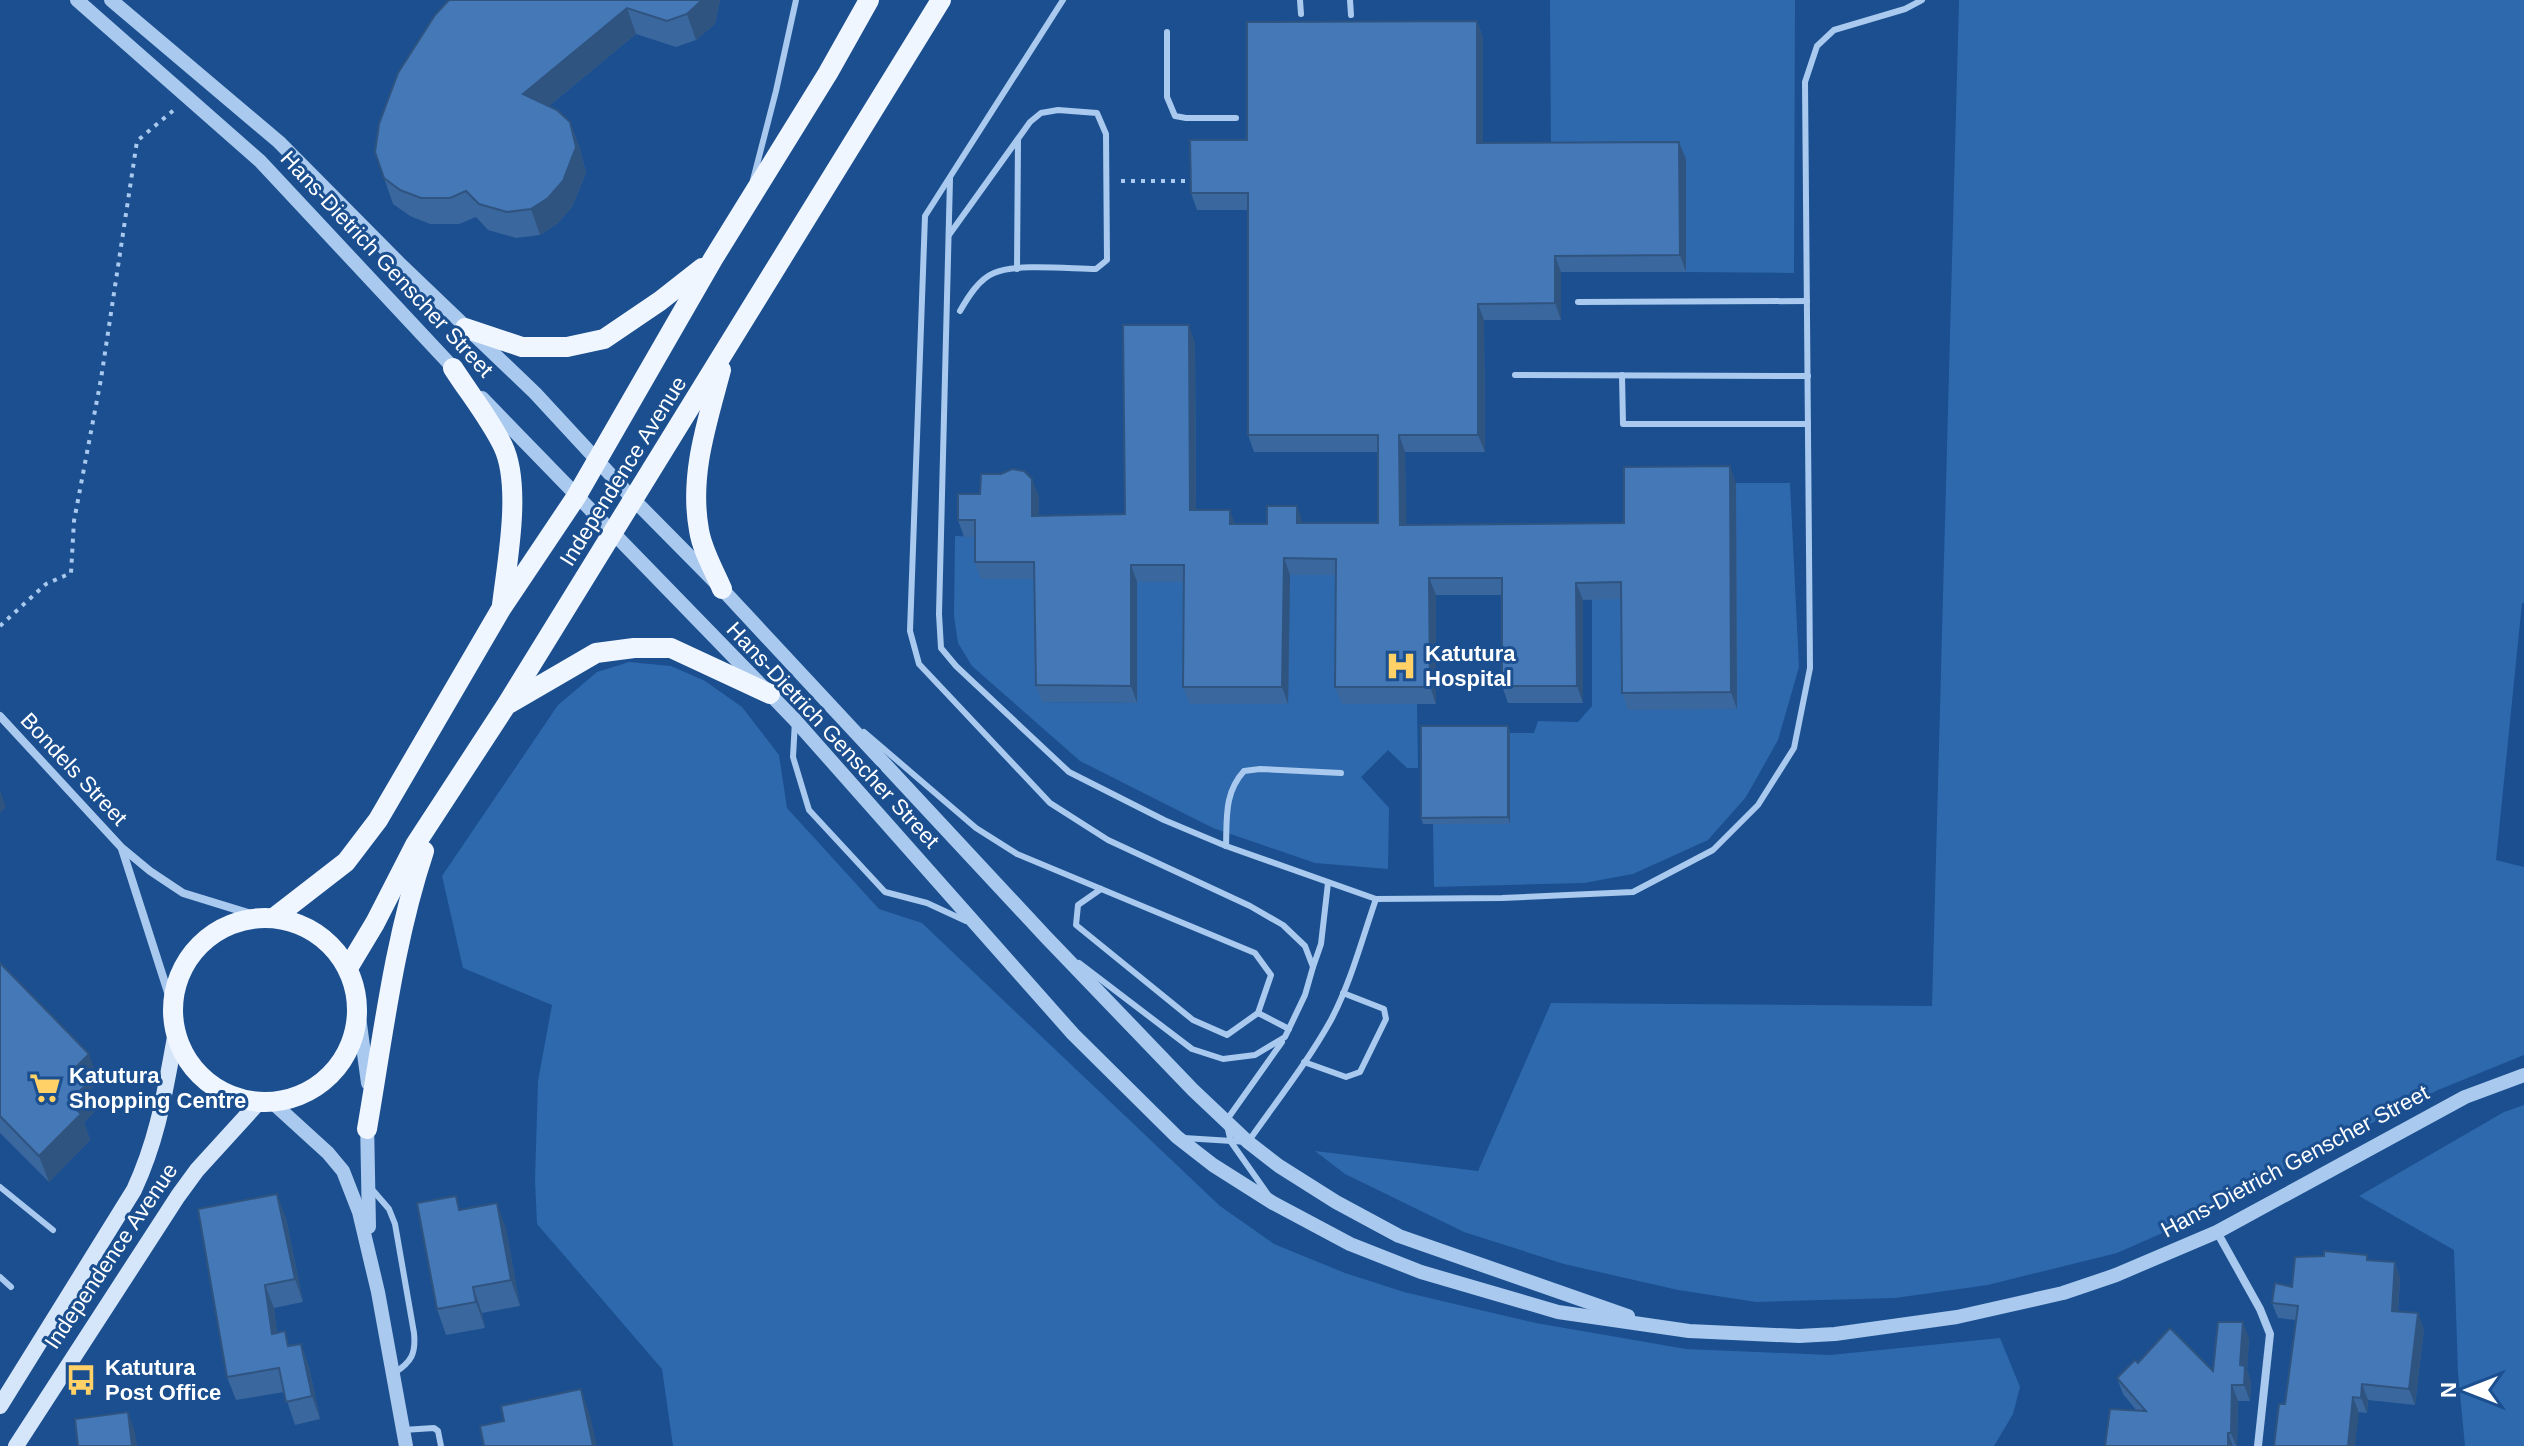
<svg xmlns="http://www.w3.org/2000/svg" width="2524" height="1446" font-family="Arial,sans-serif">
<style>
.green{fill:#2e69ad}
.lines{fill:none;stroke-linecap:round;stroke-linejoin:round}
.path{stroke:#a9c9ee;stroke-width:4;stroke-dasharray:4 6;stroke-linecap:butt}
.service{stroke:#a9c9ee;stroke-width:6}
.minor{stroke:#a9c9ee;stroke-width:8}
.tertiary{stroke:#a9c9ee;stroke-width:14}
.secondary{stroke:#d6e6fa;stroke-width:16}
.primary{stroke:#f0f6ff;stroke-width:20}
.wall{fill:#3a679d}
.shaded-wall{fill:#305480}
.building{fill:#4478b7;stroke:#305480;stroke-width:2}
.labels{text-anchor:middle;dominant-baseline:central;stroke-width:6;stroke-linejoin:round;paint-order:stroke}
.street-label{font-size:22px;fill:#fff;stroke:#1b4f8f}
.poi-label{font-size:22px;font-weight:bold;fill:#fff;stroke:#1b4f8f;text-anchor:start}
</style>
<rect width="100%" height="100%" fill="#1b4f8f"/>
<g class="green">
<polygon points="1550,0 1795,0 1794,273 1686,272 1685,159 1551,159"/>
<polygon points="1959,0 2524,0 2524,603 2522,603 2496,860 2524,867 2524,1055 2438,1090 2360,1129 2183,1224 2117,1253 1988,1285 1895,1298 1756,1302 1678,1290 1564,1264 1464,1232 1345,1174 1315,1151 1478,1171 1551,1003 1932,1006"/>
<polygon points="1736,483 1790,483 1799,667 1778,740 1746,797 1708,840 1633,874 1584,883 1434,887 1433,824 1510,823 1510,733 1534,733 1538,721 1578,722 1592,706 1592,599 1627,599"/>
<polygon points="955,536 981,537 1040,579 1043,702 1137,703 1137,582 1190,582 1288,704 1290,575 1342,575 1417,704 1418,768 1407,768 1388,750 1361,777 1389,808 1388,869 1315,863 1213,828 1080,761 972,666 958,643 954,616"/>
<polygon points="629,662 671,666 705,681 742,707 779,755 787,808 879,909 922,923 1220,1206 1274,1244 1345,1273 1404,1292 1536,1323 1686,1349 1830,1355 2000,1338 2020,1387 2013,1414 1994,1446 673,1446 662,1369 537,1224 535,1180 538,1081 552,1005 463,968 442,876 558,705 597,672"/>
<polygon points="2524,1105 2524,1446 2465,1446 2458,1373 2454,1250 2359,1196 2504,1112"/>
</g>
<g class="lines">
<g class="path">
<polyline points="1121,181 1196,181"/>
<polyline points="0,626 46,584 71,573 74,521 101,379 137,141 175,109"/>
</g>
<g class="service">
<polyline points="1063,0 925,216 910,631 919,664 1050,803 1108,840 1250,906 1283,925 1305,946 1313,967 1305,995 1285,1037 1255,1055 1223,1059 1192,1049 1079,963"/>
<polyline points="1300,0 1301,14"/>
<polyline points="1350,0 1351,15"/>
<polyline points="1167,32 1167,97 1175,116 1186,118 1236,118"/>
<polyline points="950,179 939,614 941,648 956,666 1069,772 1164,820 1226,846 1376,899 1502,898 1633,892 1713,850 1758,805 1794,748 1810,668 1805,82 1817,46 1834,30 1905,9 1922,0"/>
<polyline points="753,180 776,91 796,0"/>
<path d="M949 235 1030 122 1041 113 1058 110 1097 113 1106 134 1107 260 1096 269C1071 269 1016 263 994 273 979 279 968 297 960 311"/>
<polyline points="1017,269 1018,140"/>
<polyline points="1578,302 1807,301"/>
<polyline points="1515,375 1808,376"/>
<polyline points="1622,375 1623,424 1808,424"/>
<polyline points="795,721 793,757 809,810 885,892 927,903 966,921"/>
<polyline points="864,732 976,828 1017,854 1255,953 1271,975 1258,1013 1227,1035 1193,1020 1076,925 1078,905 1101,889"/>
<path d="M1226 846C1227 818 1224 793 1244 771L1260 769 1341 773"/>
<polyline points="1313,967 1321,944 1328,883"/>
<polyline points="1258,1013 1289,1029"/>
<polyline points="1304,1062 1346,1077 1360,1072 1386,1019 1384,1009 1343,993"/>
<path d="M1184 1138 1248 1142C1276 1102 1307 1063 1331 1020 1351 982 1362 939 1376 899"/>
<polyline points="0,1187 53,1230"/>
<path d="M370 1187 389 1209 395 1224 414 1333C416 1353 412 1362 394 1373"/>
<polyline points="1269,1196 1231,1142 1226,1121 1282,1042"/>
<polyline points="0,1277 11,1287"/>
<polyline points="403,1430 434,1428 438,1431 441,1446"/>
</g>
<g class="minor">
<polyline points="0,716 121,847 150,871 183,893 261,917"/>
<polyline points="122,849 173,1008"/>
<polyline points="2217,1232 2260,1309 2270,1334 2258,1446"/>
</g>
<g class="tertiary">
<polyline points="77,0 260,161 459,374"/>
<polyline points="111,0 279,142 399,263 535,393 633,499 722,589 1045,936 1193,1090 1248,1142 1279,1166 1336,1202 1399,1236 1628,1316"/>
<polyline points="482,398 795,720 1073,1034 1177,1137 1213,1165 1273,1203 1350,1244 1421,1272 1558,1312 1689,1331 1799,1336 1835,1334 1957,1317 2063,1293 2116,1275 2217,1232 2465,1097 2524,1075"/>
<polyline points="357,1002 368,1083"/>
<polyline points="272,1102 328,1153 343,1171 359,1212 378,1292 406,1446"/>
<polyline points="367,1120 369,1227"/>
</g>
<g class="secondary">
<path d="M0 1406 134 1190C159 1136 165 1090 176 1032"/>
<polyline points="16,1446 178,1196 197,1170 259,1102"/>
</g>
<g class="primary">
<polyline points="465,328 522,347 567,347 604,339 660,301 702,268"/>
<path d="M453 368C469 393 490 419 503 446 522 486 507 562 502 605"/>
<path d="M721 370C707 423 689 475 699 530 702 550 714 570 722 589"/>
<polyline points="510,703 596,653 634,648 671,648 770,694"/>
<polyline points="275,917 346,862 378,820 501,609 576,497 713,259 828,73 869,0"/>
<circle cx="265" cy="1010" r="92"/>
<polyline points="348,968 375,923 415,845 507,704 941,0"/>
<path d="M367 1129C383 1036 394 941 424 851"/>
</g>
</g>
<g class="wall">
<polygon points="449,0 720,0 715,24 696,40 676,47 636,34 549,106 570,122 580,149 586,173 572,207 557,224 540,235 516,238 488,230 476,217 459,224 430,224 410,216 393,204 375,152"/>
<polygon points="1477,21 1483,38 1483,142 1686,159 1686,272 1561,272 1561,320 1484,320 1485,452 1405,452 1406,525 1624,523 1736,483 1737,709 1628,710 1622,693 1621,599 1583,600 1583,703 1508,703 1502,686 1502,595 1436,595 1436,704 1342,704 1335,687 1336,575 1290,575 1288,704 1190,704 1183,687 1184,582 1137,582 1137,703 1042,702 1036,685 1034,579 981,579 975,562 975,537 964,537 958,520 1039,496 1039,516 1125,514 1195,342 1196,510 1235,524 1378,523 1378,452 1254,452 1248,435 1248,210 1197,210 1191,193 1247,140"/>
<polygon points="1508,726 1510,733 1510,824 1423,824 1421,818"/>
<polygon points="0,963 98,1080 90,1089 97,1109 84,1122 90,1140 49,1182 0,1133"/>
<polygon points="461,1210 506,1229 520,1306 482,1313 485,1328 446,1335 437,1309"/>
<polygon points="286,1218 303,1302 274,1308 277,1333 291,1346 301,1344 309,1367 320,1419 295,1425 284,1392 236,1400 227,1377"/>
<polygon points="2369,1260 2395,1262 2400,1278 2398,1312 2424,1329 2415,1405 2368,1400 2367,1413 2285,1404 2296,1320 2278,1318 2272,1303 2292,1287"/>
<polygon points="2249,1338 2247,1370 2251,1382 2250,1401 2238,1401 2237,1446 2105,1446 2137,1411 2123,1394 2117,1378 2138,1363 2213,1371"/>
</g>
<g class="shaded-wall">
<polygon points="702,0 720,0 715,24 696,40 687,14"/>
<polygon points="627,8 636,34 532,120 523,94"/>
<polygon points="1477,21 1483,38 1483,159 1477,143"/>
<polygon points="570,122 580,149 586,173 572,207 557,224 540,235 531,209"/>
<polygon points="1679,142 1686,159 1686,272 1680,255"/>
<polygon points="1555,256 1561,272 1561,320 1555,303"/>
<polygon points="1478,304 1484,320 1485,452 1478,435"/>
<polygon points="1189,325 1195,342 1196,527 1190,510"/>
<polygon points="1399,435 1405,452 1407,542 1400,525"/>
<polygon points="1730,466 1736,483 1737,709 1731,692"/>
<polygon points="1032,479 1039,496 1039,533 1032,516"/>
<polygon points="1297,506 1303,523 1303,540 1297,523"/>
<polygon points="1230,510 1236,527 1230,524"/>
<polygon points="1284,558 1290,575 1288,704 1282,687"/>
<polygon points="1131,565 1137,582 1137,703 1131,686"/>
<polygon points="1429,578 1436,595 1436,704 1430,687"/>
<polygon points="1576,583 1583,600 1583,703 1577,686"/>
<polygon points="1508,726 1510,733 1510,824 1508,817"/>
<polygon points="0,790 6,807 0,813"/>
<polygon points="89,1054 98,1080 90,1089 97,1109 84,1122 90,1140 49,1182 39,1156 68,1102 74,1069"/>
<polygon points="277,1194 286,1218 303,1302 295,1279"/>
<polygon points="497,1203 506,1229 520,1306 511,1280"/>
<polygon points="2395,1262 2400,1278 2397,1327 2392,1311"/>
<polygon points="265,1285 274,1308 280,1357 272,1334"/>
<polygon points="473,1287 482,1313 485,1328 476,1302"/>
<polygon points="2418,1313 2424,1329 2415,1405 2409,1389"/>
<polygon points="2243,1322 2249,1338 2247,1370 2251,1382 2250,1401 2244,1385 2240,1365"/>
<polygon points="301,1344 309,1367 320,1419 312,1396"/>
<polygon points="2362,1384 2368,1400 2367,1413 2361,1398"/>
<polygon points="2232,1385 2238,1401 2237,1446 2236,1446 2231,1433"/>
<polygon points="581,1389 590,1415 597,1446 593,1446"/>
<polygon points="2353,1397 2359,1413 2355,1446 2348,1446"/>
<polygon points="128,1412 135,1432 137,1446 132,1446"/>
<polygon points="2228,1433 2233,1446 2228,1446"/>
</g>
<g class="building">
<polygon points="449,0 702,0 687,14 667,21 627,8 523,94 557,110 570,122 576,147 563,181 548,198 531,209 507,212 479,204 466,191 450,198 421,198 400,190 384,178 375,152 379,124 398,73 435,15"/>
<polygon points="1477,21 1477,143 1679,142 1680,255 1555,256 1555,303 1478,304 1478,435 1399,435 1400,525 1624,523 1624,467 1730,466 1731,692 1622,693 1621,582 1576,583 1577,686 1502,686 1502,578 1429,578 1430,687 1335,687 1336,559 1284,558 1282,687 1183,687 1184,565 1131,565 1131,686 1036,685 1034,562 975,562 975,520 958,520 958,494 980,494 981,474 1001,474 1012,469 1024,471 1032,479 1032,516 1125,514 1123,325 1189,325 1190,510 1230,510 1230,524 1267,524 1267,506 1297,506 1297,523 1378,523 1378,435 1248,435 1248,193 1191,193 1190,140 1247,140 1247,22"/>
<polygon points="1421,726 1508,726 1508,817 1421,818"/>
<polygon points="0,963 89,1054 74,1069 88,1083 68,1102 81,1114 39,1156 0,1116"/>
<polygon points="277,1194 295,1279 265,1285 272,1334 285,1331 288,1346 301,1344 312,1396 286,1402 279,1368 227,1377 198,1209"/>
<polygon points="456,1196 459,1210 497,1203 511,1280 473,1287 476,1302 437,1309 417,1203"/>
<polygon points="2324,1251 2367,1255 2367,1260 2395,1262 2392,1311 2418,1313 2409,1389 2362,1384 2361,1398 2353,1397 2348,1446 2274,1446 2279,1404 2285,1404 2298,1306 2272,1303 2275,1283 2292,1287 2295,1257 2324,1256"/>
<polygon points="2218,1322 2243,1322 2240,1365 2245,1366 2244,1385 2232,1385 2231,1433 2228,1433 2228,1446 2105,1446 2110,1409 2146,1411 2117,1378 2135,1360 2138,1363 2170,1328 2213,1371"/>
<polygon points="581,1389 593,1446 484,1446 480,1426 504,1421 501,1406"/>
<polygon points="128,1412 132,1446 78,1446 75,1419"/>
</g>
<defs>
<symbol id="hospital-bare" viewBox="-9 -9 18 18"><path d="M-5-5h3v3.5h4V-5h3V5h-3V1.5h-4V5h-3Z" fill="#ffd166" stroke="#1b4f8f" stroke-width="2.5" paint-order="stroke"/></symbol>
<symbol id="supermarket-bare" viewBox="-9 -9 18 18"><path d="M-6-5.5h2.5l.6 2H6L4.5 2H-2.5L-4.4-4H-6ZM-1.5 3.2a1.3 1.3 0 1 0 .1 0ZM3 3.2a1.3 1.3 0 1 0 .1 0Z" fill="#ffd166" stroke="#1b4f8f" stroke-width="2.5" paint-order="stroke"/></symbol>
<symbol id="bus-bare" viewBox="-9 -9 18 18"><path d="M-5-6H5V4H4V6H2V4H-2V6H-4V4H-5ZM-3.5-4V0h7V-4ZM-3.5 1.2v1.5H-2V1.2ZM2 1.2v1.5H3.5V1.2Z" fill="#ffd166" stroke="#1b4f8f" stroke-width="2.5" paint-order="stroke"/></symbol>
</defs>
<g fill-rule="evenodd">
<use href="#hospital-bare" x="1379" y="644" width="44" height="44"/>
<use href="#supermarket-bare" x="23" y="1066" width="44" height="44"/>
<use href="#bus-bare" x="59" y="1358" width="44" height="44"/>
</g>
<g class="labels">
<g class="street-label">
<text transform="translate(387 264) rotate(47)">Hans-Dietrich Genscher Street</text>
<text transform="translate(623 471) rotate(-58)">Independence Avenue</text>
<text transform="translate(833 735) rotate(47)">Hans-Dietrich Genscher Street</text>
<text transform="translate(74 769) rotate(47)">Bondels Street</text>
<text transform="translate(2295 1161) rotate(-28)">Hans-Dietrich Genscher Street</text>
<text transform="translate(111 1256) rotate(-56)">Independence Avenue</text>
</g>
<g class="poi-label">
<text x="1425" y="653">Katutura<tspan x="1425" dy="25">Hospital</tspan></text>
<text x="69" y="1075">Katutura<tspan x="69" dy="25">Shopping Centre</tspan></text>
<text x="105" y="1367">Katutura<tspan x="105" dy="25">Post Office</tspan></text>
</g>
</g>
<g transform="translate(2468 1390) rotate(270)" stroke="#1b4f8f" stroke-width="6" paint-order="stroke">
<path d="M0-6L14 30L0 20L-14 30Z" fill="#ffffff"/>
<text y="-12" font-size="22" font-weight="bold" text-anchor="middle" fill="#ffffff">N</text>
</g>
</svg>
